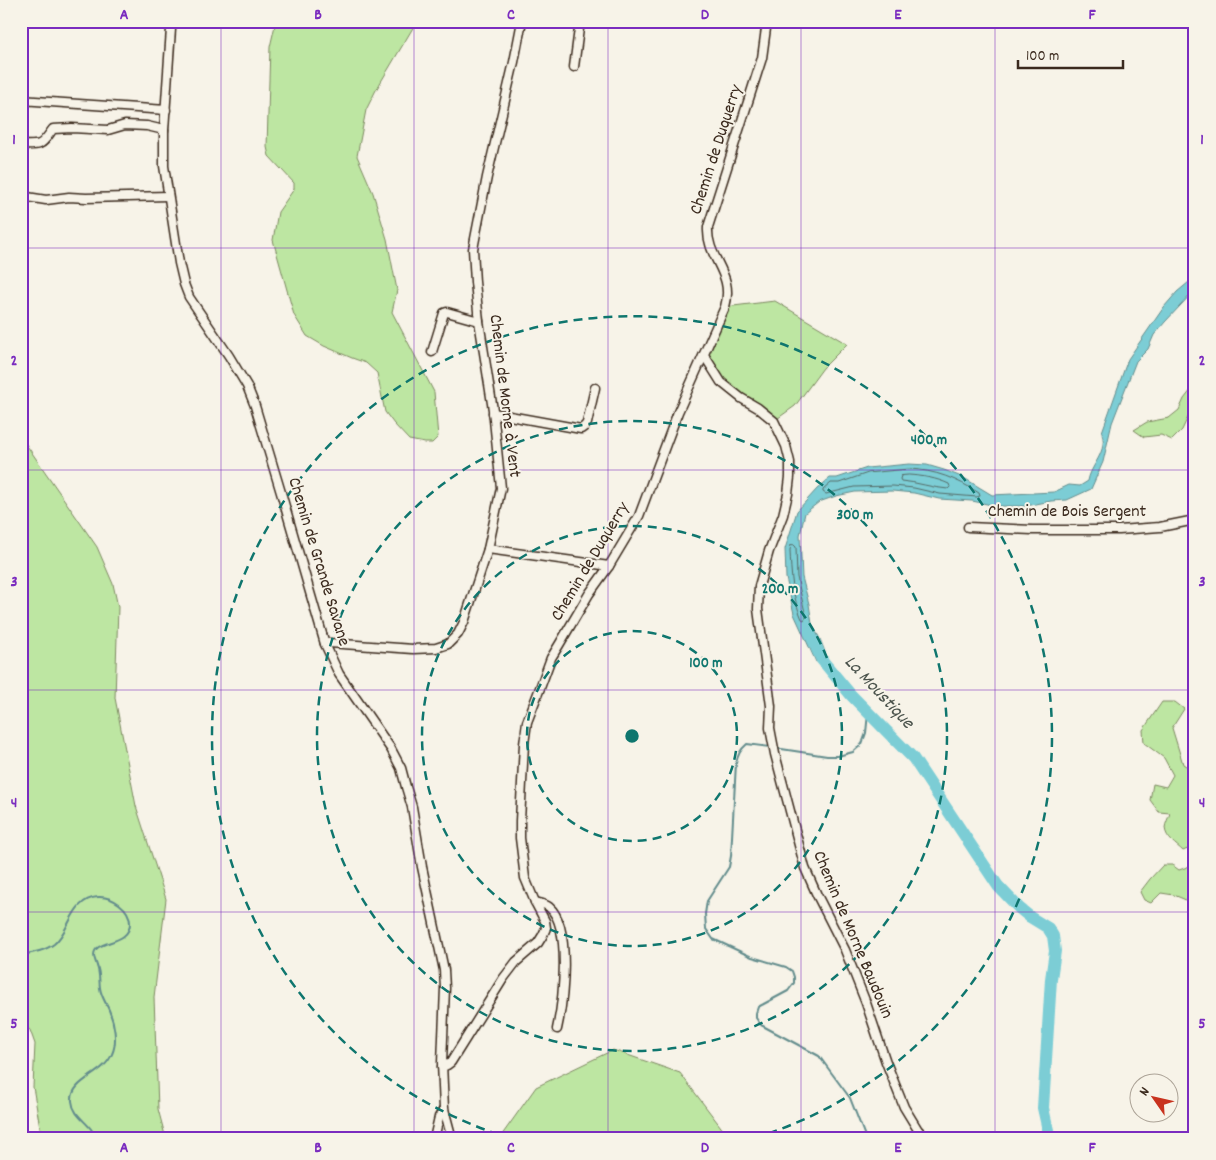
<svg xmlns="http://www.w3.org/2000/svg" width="1216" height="1160" font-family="Dekko,sans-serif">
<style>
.green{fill:#bde6a2;stroke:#7c8860}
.water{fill:#7ccdd5;stroke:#628c8c}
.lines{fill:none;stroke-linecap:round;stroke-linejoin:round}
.shore{stroke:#556b67;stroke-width:1}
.stream{stroke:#628c8c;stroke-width:2}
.river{stroke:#7ccdd5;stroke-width:12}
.minor-casing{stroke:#3b2a1e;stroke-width:11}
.minor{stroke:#f7f3e8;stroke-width:8}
.grid{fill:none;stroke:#7b2cbf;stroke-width:1;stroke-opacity:0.55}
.ring{fill:none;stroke:#0f766e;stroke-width:2.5;stroke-dasharray:9 6}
.labels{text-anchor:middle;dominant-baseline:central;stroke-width:4;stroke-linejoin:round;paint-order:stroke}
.street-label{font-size:18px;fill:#3b2a1e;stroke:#f7f3e8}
.water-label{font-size:19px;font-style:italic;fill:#4b534c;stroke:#f7f3e8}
.centre{fill:#0f766e;stroke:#f7f3e8;stroke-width:2.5}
.ring-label{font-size:15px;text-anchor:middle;font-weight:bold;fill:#0f766e;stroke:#f7f3e8;stroke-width:4;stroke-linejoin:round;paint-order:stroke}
.neatline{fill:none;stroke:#7b2cbf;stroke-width:2}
.grid-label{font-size:16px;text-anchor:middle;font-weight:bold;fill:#7b2cbf}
</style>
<rect width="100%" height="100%" fill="#f7f3e8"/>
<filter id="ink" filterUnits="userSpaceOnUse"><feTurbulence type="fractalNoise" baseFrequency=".02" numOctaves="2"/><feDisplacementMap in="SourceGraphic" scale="10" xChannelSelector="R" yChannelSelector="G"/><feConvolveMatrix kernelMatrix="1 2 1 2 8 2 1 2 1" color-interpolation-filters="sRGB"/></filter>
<g filter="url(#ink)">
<g class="green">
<polygon points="276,21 417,21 376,90 366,110 357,156 373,193 387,239 397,290 392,312 434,392 438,437 432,443 425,443 409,440 394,424 385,412 377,373 366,363 352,358 324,346 307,336 294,315 273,240 278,212 294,189 294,183 269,156 267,147 270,47"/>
<polygon points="775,301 847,344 823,368 795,406 774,421 721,382 704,355 725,307"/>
<polygon points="1195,385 1195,410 1189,415 1182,430 1172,440 1161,435 1144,437 1134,430 1147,422 1169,418 1179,410 1184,399"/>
<polygon points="21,437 97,547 113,584 118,607 115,698 136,806 166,899 154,997 158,1109 166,1139 42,1139 33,1087 35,1044 30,1030 21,1022"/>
<path d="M1162 702H1175L1184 709 1172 728 1183 764 1189 768 1195 760V850L1192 847 1183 851C1176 844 1166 839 1165 828 1165 824 1169 817 1170 813L1159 812 1150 800 1153 784 1166 787 1173 775 1164 758 1144 743 1143 730Z"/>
<path d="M1195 859V927C1188 920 1192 911 1193 903L1174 895 1161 893 1151 903 1144 900 1140 892 1150 879 1163 865H1172L1179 870 1190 866Z"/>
<polygon points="613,1050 680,1073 730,1139 499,1139 536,1087"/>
</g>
<path class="water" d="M1195 277V290L1165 322 1154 335 1148 349 1136 361 1112 423 1103 462 1091 489 1067 500 1051 501 1026 506H997L972 501 939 499 914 493 892 491 855 492 836 496 819 502 805 513 800 535 802 577 809 604 812 624 820 639 827 657 816 662 794 614 786 578 785 549 797 511 817 489 830 478H837L867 468 909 464 927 465 944 470 964 478 992 495 1054 492 1069 485 1080 486 1088 481C1090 468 1102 457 1103 444 1104 440 1102 435 1102 432L1128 359 1164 307 1177 292Z"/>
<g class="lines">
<g class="shore">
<path d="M909 469C935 470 957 479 979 493L980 496 977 497 940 494 914 488 893 486 854 487 826 494 823 492V490L831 483H839L868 473Z"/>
<path d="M909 475C923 476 936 478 949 484L950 487 948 489C932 488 917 482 901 481L900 479 901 476Z"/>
<path d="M794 545 796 547 797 577 806 617 804 620 802 619C792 597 791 573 790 550L791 545Z"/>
</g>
<g class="stream">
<path d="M770 747 747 744C740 750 738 755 736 763L731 856 729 867 707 901 705 914 706 929 713 939 752 957 786 967 792 971 794 977V983L788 991 758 1007 756 1013V1018L761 1025 819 1056 850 1098 866 1139"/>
<polyline points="775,748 827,756 838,756 853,752 862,744 866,733 868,713"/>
<path d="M21 955C32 953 45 951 54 944 71 930 71 899 98 897 112 896 130 908 130 923 130 946 94 939 94 955 94 959 96 962 97 966 100 973 99 981 100 988 101 996 106 1003 109 1010 114 1022 118 1041 112 1054 104 1075 70 1080 72 1101 73 1114 84 1120 91 1129 93 1132 95 1136 97 1139"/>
</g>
<polyline class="river" points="815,644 822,660 851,695 913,758 998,886 1019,908 1030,917 1048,928 1053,936 1055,951 1051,979 1043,1108 1050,1139"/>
<defs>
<g id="minor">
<polyline points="173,21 171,29 164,130 164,166 179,263 184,284 189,297 229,356 247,386 255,406 282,496 325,644 339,674 391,749 401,768 406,787 412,807 422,867 444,970 445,988 442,1063 444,1109 452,1139"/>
<polyline points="754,21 767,25"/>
<polyline points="574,67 580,21"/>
<polyline points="21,100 166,110"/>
<path d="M21 145C43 146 41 145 53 129L72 128 108 130 125 125 147 126 164 130"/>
<polyline points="21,196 46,200 69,197 86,198 168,196"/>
<polyline points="432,352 444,313 447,312 479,321"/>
<polyline points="704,355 721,382 741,398 758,408 774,421 786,446 790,462 790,477 788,494 783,515 769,551 759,586 758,609 771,706 770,728 775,754 805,868 817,895 845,950 866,1003 886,1062 904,1107 918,1130 927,1139"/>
<polyline points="493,413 581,429 585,426 587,423 595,388"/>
<polyline points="968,527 1032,530 1119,530 1160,527 1195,520"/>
<polyline points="488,549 609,566"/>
<polyline points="325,644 329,643 413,649 436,648 448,644 458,634 464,622 488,549 501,488 493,410 479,321 475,282 473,249 487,177 514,62 522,21"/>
<path d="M535 902C539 903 546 904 549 907 572 926 563 1002 557 1029"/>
<path d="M442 1067 447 1065 451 1062 503 979 516 962 538 943 543 935 546 928 545 921 535 902 525 878 520 838V821L524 744 527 722 540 688 551 658 559 645 589 594 609 566 639 516 678 412 725 307C735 272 706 259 708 227L762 58 767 21"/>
<polyline points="434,1139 439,1117 444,1109"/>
</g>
</defs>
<use href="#minor" class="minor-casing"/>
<use href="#minor" class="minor"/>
</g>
</g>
<path class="grid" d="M221 21V1139M414 21V1139M608 21V1139M801 21V1139M995 21V1139M21 248H1195M21 470H1195M21 690H1195M21 912H1195"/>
<g class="ring">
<circle cx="632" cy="736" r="105"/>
<circle cx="632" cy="736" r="210"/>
<circle cx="632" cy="736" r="315"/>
<path d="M513 1139A420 420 0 1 1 751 1139"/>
</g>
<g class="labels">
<g class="street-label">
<text transform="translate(717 150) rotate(-72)">Chemin de Duquerry</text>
<text transform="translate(504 396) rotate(83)">Chemin de Morne à Vent</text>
<text x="1067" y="512">Chemin de Bois Sergent</text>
<text transform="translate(318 562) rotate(73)">Chemin de Grande Savane</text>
<text transform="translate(591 562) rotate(-59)">Chemin de Duquerry</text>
<text transform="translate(852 935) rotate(67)">Chemin de Morne Baudouin</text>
</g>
<g class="water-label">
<text transform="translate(878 693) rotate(47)">La Moustique</text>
</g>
</g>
<circle cx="632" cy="736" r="8" class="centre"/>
<g class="ring-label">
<text x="929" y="444">400 m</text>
<text x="855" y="519">300 m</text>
<text x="780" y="593">200 m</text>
<text x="706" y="667">100 m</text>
</g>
<rect width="1216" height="1160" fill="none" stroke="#f7f3e8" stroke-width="55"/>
<g transform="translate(1154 1098) rotate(304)"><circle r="24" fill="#f7f3e8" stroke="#aca397"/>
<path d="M0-4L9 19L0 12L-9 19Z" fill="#c8321e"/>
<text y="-8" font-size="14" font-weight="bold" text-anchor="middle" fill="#3b2a1e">N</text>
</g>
<path d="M1018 60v8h105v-8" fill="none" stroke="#3b2a1e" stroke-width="2.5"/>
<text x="1026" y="60" font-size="15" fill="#3b2a1e" stroke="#f7f3e8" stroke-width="4" paint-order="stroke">100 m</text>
<rect x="28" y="28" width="1160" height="1104" class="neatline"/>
<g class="grid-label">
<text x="124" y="19">A</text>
<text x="318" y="19">B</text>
<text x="511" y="19">C</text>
<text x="705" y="19">D</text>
<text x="898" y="19">E</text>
<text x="1092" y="19">F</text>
<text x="14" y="144">1</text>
<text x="1202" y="144">1</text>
<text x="14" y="365">2</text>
<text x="1202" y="365">2</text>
<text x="14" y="586">3</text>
<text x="1202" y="586">3</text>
<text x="14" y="807">4</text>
<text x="1202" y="807">4</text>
<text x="14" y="1028">5</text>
<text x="1202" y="1028">5</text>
<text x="124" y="1152">A</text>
<text x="318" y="1152">B</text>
<text x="511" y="1152">C</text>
<text x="705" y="1152">D</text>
<text x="898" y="1152">E</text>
<text x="1092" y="1152">F</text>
</g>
</svg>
